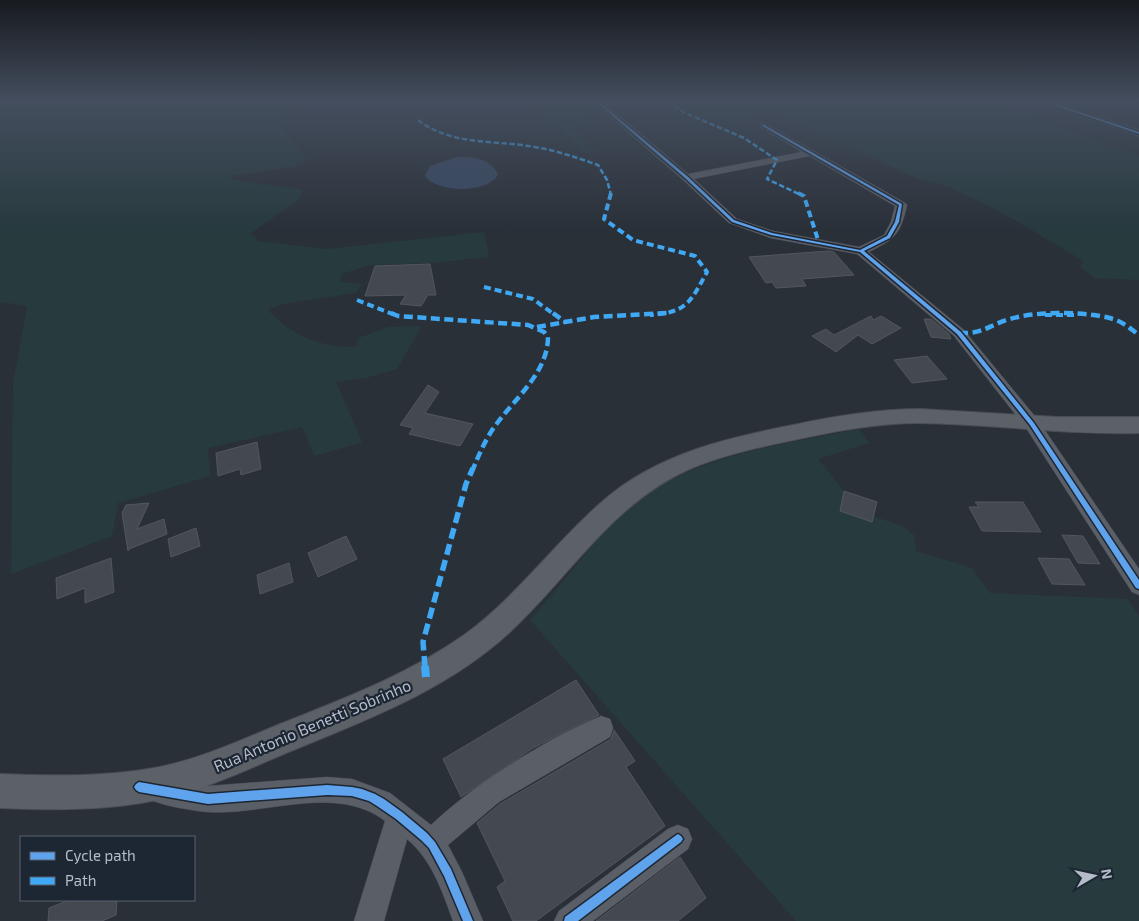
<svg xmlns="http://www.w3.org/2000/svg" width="1139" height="921" font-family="'Exo 2',sans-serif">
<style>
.green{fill:#273a3e}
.water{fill:#384963}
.building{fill:#444950;stroke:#52575f}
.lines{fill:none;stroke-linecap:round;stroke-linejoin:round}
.minor-casing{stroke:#484c53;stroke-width:1}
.major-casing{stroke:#484c55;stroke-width:2}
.minor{fill:#5a5e66;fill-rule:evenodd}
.major{fill:#5c6168;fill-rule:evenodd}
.quiet-far4{stroke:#3fa9f5;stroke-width:2.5;stroke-dasharray:5.5 2.5;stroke-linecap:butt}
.quiet-far3{stroke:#3fa9f5;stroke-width:4;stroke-dasharray:7 4;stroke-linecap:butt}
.quiet-far2{stroke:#3fa9f5;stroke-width:4.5;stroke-dasharray:9 4.5;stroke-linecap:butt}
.quiet-far1{stroke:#3fa9f5;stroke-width:5.5;stroke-dasharray:11 5.5;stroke-linecap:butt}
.quiet{stroke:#3fa9f5;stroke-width:8;stroke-dasharray:15 8;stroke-linecap:butt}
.cycleway-casing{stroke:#1d2633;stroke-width:3}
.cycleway{fill:#60a3ed;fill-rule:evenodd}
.labels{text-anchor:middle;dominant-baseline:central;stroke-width:4.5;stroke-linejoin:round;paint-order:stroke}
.street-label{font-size:16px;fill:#b4bcc9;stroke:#1d2633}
</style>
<rect width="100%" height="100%" fill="#2a3038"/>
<g class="green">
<path d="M0 100H313L273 115 307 160 292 167 229 176 233 180 303 190 299 200 251 233 258 241 327 249 484 232 489 257 433 263 370 265 342 274 340 282 362 284 357 292C332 299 288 299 268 310 293 337 320 347 356 347L358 338 388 327 422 326 397 369 366 378 336 382 362 442 315 456 302 427 208 448 210 476 118 503 112 536 11 574 13 384 27 306 0 302Z"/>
<polygon points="531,100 576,100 583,104 587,118 573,130 597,152 586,153"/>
<path d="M674 100H981L1139 156V280L1095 278 1080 267 1084 261C1040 237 967 186 920 180L771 111 751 109 749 117C723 119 697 123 675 105Z"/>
<path d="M858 429 869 443 818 459 844 491 840 511 872 522 873 516 902 526 914 535 916 551 972 568 990 593 1128 599 1139 616V921H796L530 620C551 596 571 572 591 547 601 536 610 522 621 513 687 456 776 446 858 429Z"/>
</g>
<path class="water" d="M457 157C474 157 489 158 498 174 489 194 437 193 425 176L430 166Z"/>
<g class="building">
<polygon points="828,251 834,252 854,275 802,279 806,286 776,288 772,282 766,283 749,257"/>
<polygon points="430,264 436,295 428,295 421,306 400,304 406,295 365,296 375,266"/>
<polygon points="871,316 873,320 881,316 901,328 872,344 858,335 836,352 812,336 826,329 834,335"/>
<polygon points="924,319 931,319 949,334 951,339 931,337"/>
<polygon points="927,356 947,379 912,383 894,360"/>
<polygon points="428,385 439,392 425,413 473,424 460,446 409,434 413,428 400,425"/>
<polygon points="257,442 261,469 241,475 240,469 218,476 216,453"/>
<polygon points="844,491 877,502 872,522 840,511"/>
<polygon points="975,502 1023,502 1041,532 982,531 969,507 979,507"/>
<polygon points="149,503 137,529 164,519 167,534 129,549 128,551 122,513 126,505"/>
<polygon points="196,528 200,546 171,557 168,539"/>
<polygon points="1062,535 1083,536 1100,564 1078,563"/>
<polygon points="346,536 357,559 318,577 308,553"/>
<polygon points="111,558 114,592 85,603 85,588 57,599 56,578"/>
<polygon points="1038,558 1069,559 1085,585 1052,584"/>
<polygon points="289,563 293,582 260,594 257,575"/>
<polygon points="576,680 599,715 533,748 461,797 443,759"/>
<polygon points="614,730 635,761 626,767 665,826 536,921 513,921 497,887 505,881 477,823 500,804 611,739"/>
<polygon points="680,857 706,898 678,921 596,921"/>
<polygon points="69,900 117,900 116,915 102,921 48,921 49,908"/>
</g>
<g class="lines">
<defs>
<g id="minor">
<path d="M591 100H601L688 174 802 152 760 127V123L763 122 905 203 907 205C900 235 896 238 869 252L964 330 1038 420 1139 569V595L1132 592 1026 428 954 336 857 254 771 238 729 223 682 179ZM810 156 895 206 891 222 884 235 859 247 773 231 737 219 694 179Z"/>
<polygon points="1036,100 1049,100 1139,130 1139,136"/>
<path d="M601 716 610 719 613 728 610 737 499 802 448 845 462 872 483 921H453C442 891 432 860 407 839L384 921H354L385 821C336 783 264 816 207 812 188 810 165 806 148 799L144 790 148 781 157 777 208 786 327 777 352 779 390 793 431 825C474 784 546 739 601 716Z"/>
<polygon points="678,825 688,829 692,839 688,849 593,921 554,921 559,911 668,829"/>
</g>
<path id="major" d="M920 409 1057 417H1139V433C1065 435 993 424 919 423 875 423 832 432 789 441 756 448 723 455 692 468 613 502 572 574 511 631 448 690 366 720 286 753 244 771 202 791 157 800 106 811 52 810 0 808V774C51 776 103 777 154 768 198 760 239 741 280 724 343 699 407 675 464 635 517 597 555 542 604 500 657 454 726 438 793 425 835 416 877 409 920 409Z"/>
</defs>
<use href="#minor" class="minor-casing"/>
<use href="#major" class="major-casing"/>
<use href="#minor" class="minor"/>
<use href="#major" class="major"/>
<g class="quiet-far4">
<polyline points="668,100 683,112 744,138 777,160 767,179 801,195"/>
<path d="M418 120C451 145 489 140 528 146 552 149 575 157 598 165L607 180 611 195"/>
</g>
<g class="quiet-far3">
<path d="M611 193 604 219 633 240 695 256 707 272C691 301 687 313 650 315"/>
<polyline points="798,193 804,196 819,243"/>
<polyline points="484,287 533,299 555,315"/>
<polyline points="357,300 395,315"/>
<polyline points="1045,315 1075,315"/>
</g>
<g class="quiet-far2">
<path d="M391 313 398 316 528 325 544 332 548 337C548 371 517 397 498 422 487 436 480 452 473 469"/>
<polyline points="553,313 565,322"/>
<polyline points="537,327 594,317 667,313"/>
<path d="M959 333C985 334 988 325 1010 319 1036 311 1087 311 1113 319 1123 322 1131 329 1139 335"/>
</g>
<polyline class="quiet-far1" points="425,667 423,642 466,484 473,468"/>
<polyline class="quiet" points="425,666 426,677"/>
<defs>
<g id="cycleway">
<polygon points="594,100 597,100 687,176 734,220 772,233 860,250 887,236 895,222 899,205 762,126 763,124 902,204 899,222 890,238 864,251 961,332 1034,423 1139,580 1139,589 1136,588 1030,425 957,334 860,252 771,235 732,222 685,178"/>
<polygon points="1044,100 1139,132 1139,134 1039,100"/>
<polygon points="139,782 208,794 327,785 352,787 362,789 375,794 384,799 402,812 427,833 435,842 451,869 473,921 463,921 444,876 429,848 421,840 396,819 377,806 369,801 352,796 327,795 208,804 139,792 136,790 134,787 136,784"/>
<polygon points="678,834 681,836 683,839 681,842 578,921 564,921 565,917 675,836"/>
</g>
</defs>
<use href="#cycleway" class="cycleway-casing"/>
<use href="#cycleway" class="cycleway"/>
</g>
<linearGradient id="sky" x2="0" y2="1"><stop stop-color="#171a1f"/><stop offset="0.44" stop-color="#444e5e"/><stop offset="1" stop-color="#444e5e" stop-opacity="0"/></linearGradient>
<rect width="1139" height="229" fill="url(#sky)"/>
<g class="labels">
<g class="street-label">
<text transform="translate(312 725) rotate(-23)">Rua Antonio Benetti Sobrinho</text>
</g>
</g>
<rect x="20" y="836" width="175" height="65" fill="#1d2633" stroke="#59626f"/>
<rect x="30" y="852" width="25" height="8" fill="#60a3ed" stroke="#59626f"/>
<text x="65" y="861" font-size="15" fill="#b4bcc9">Cycle path</text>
<rect x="30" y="877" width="25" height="8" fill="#3fa9f5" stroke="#59626f"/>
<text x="65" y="886" font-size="15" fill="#b4bcc9">Path</text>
<g transform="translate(1094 876) rotate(81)" stroke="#1d2633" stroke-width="4" paint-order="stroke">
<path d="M0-4L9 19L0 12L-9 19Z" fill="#b4bcc9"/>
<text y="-8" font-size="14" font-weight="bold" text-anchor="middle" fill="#b4bcc9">N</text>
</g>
</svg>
